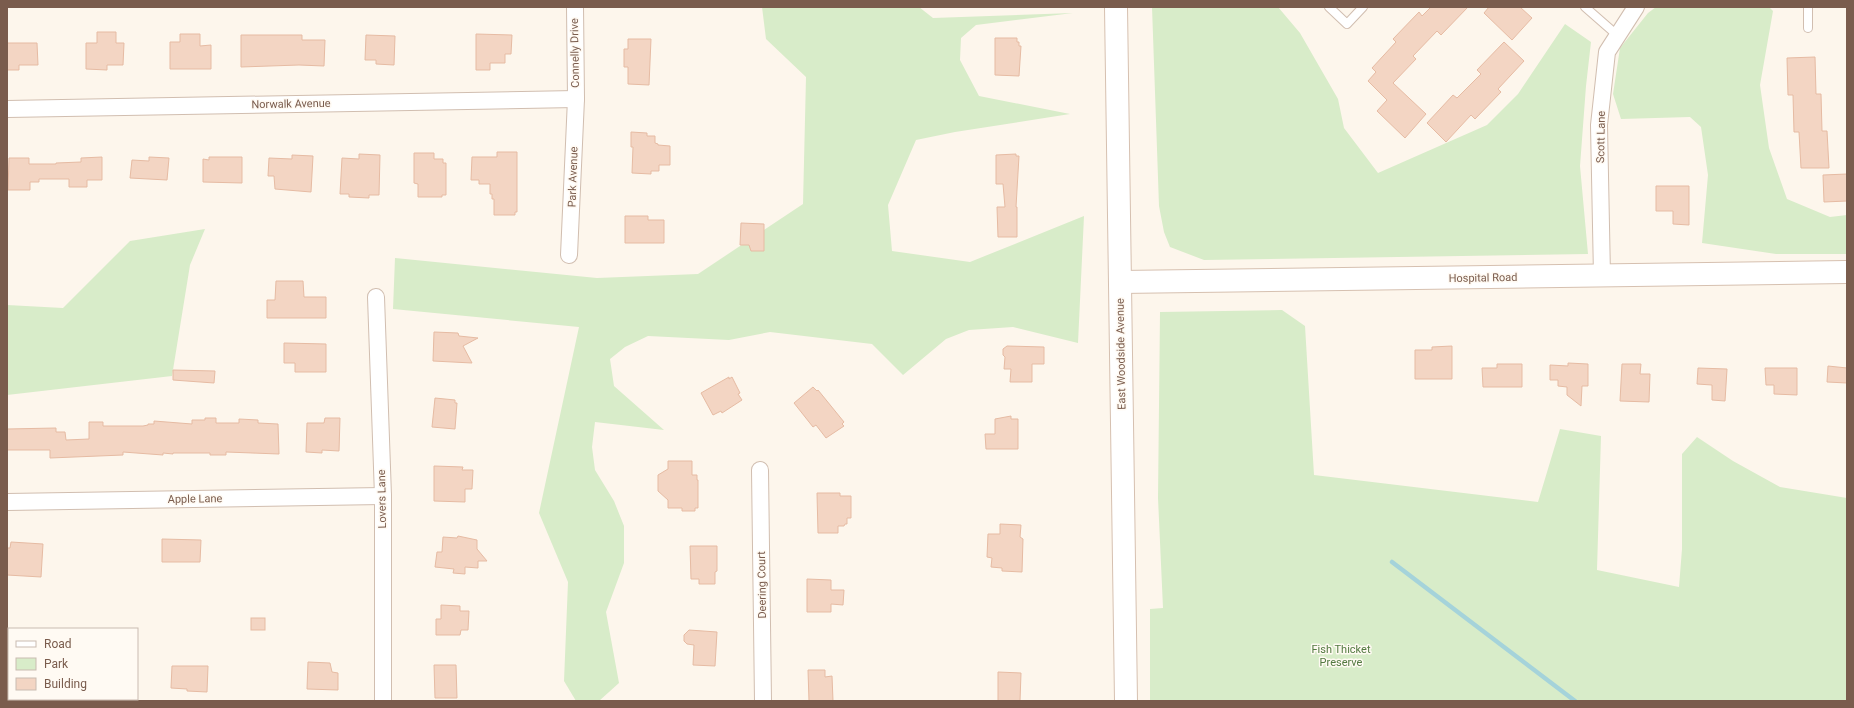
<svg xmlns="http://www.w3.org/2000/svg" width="1854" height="708" font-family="Roboto,sans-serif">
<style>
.green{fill:#d8ecc9}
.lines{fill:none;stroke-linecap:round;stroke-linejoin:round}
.stream{stroke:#a5d3da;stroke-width:4.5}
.building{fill:#f3d5c3;stroke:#e6bba3}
.lane-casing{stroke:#d1beb0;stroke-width:10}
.street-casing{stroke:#d1beb0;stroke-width:18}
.secondary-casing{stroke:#d6c0b0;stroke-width:24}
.lane{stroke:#fff;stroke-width:8}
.street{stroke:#fff;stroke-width:16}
.secondary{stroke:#fff;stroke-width:22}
.labels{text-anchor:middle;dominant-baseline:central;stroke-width:3;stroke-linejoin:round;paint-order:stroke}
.street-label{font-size:11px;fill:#7a5c4d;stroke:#fffaf3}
.park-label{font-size:11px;fill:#537a41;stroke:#fffaf3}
</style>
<rect width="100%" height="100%" fill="#fdf6ec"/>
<g class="green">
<polygon points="762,7 919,7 933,18 1073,13 976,25 961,38 960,60 979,96 1070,114 955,132 916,140 888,205 892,251 970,262 1084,216 1078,343 1013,327 969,330 946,339 903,375 872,344 770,332 729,340 648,336 625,347 610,359 614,386 664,430 595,422 592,447 595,470 614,501 624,526 624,563 606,612 619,683 599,701 576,701 564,681 568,582 539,513 579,327 393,309 395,258 597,278 698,274 803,204 806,77 766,39"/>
<polygon points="1152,7 1278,7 1300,33 1338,99 1344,128 1378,173 1487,125 1518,94 1565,24 1591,42 1586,86 1580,166 1588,254 1204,260 1170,247 1164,232 1159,206"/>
<polygon points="1656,7 1769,7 1773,11 1760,85 1769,148 1787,199 1830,217 1847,215 1847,254 1776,254 1702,243 1708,175 1701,127 1690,117 1621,119 1613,94 1620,48 1648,13"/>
<polygon points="205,229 190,265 172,376 7,395 7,305 63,308 130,241"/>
<polygon points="1282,310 1305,326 1314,475 1538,502 1560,429 1601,436 1597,570 1679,587 1682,549 1682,454 1697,437 1733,461 1780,487 1847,498 1847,701 1150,701 1150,609 1163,608 1158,498 1160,312"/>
</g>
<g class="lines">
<polyline class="stream" points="1392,562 1575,701"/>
</g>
<g class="building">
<polygon points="1431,7 1468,7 1441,35 1437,31 1413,56 1416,59 1393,83 1426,114 1405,138 1377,111 1387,100 1368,81 1376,72 1372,68 1396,42 1393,39 1419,12 1422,16"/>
<polygon points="1489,7 1520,7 1532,18 1512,40 1484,13"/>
<polygon points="97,32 116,32 116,43 124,43 123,65 107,65 107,70 86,69 86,43 97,43"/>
<polygon points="180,34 200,34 200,46 211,45 211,69 170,69 170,42 180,42"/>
<polygon points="476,34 512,35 511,54 505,54 505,63 490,63 490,70 476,70"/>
<polygon points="241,35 302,35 302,40 325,40 324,66 299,65 241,67"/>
<polygon points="366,35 395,36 394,65 376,64 376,60 365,60"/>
<polygon points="995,38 1017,38 1017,42 1019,42 1019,46 1021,46 1019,76 995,75"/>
<polygon points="628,39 651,39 649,85 628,84 628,67 624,67 624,49 628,49"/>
<polygon points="1504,42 1524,61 1498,89 1501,92 1475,119 1471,115 1446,142 1427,123 1453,95 1457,98 1481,74 1477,70"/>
<polygon points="7,43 37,43 38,65 19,65 19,70 7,70"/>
<polygon points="1815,57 1816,94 1821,94 1822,131 1827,131 1829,168 1801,168 1799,132 1794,132 1793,95 1788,95 1787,58"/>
<polygon points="631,132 647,133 647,136 655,136 655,143 658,144 658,145 670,146 670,165 659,165 659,171 651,171 651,174 632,173 633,147 631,147"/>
<polygon points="497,152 517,152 517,212 515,212 515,215 494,215 494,199 492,199 492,194 490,194 490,184 479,184 479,180 471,180 472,157 497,157"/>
<polygon points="414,153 434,153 434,159 443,159 443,163 446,163 446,195 442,195 442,197 418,197 418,184 414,183"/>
<polygon points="359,154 380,155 379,195 369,195 369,198 349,197 349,194 340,194 342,158 359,159"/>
<polygon points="1016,154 1016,156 1019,156 1016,207 1017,207 1017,237 998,237 997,207 1005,207 1003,184 996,184 996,155"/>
<polygon points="292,155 313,156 311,192 275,189 274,176 268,176 269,158 292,159"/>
<polygon points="102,157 102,180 87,180 87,187 69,187 69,179 39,179 39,182 30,182 30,190 8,190 9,158 29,158 29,164 56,164 56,163 81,162 81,158"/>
<polygon points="149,157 169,158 167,180 130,178 132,160 149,161"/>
<polygon points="209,157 242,157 242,183 203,182 203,159 209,160"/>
<polygon points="1847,174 1847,201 1824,202 1823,175"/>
<polygon points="1656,186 1689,186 1689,225 1673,224 1673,211 1656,211"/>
<polygon points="625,216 648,216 648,220 664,220 664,243 625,243"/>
<polygon points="741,223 764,224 764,251 751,251 749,245 740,245"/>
<polygon points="276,281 303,281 304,297 326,297 326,318 267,318 267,300 275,300"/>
<polygon points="434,332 458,333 459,336 478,338 463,346 472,363 433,361"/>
<polygon points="284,343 326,344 326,372 295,372 295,363 284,363"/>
<polygon points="1007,346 1044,347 1044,364 1032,364 1032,382 1010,382 1011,369 1004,369 1005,357 1003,355 1003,349"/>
<polygon points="1452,346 1452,379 1415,379 1415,350 1432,350 1432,347"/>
<polygon points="1568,363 1588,364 1588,386 1582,386 1581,406 1567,395 1567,387 1558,386 1558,380 1550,380 1550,365 1568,366"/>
<polygon points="1497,364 1522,364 1522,387 1483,387 1482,368 1497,368"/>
<polygon points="1622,364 1641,364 1640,374 1650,374 1649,402 1620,401"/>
<polygon points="1828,366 1847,368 1847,383 1827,382"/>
<polygon points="1698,368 1727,369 1725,401 1712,400 1712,385 1697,384"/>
<polygon points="1765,368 1797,368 1797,395 1774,394 1774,385 1766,385"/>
<polygon points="173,370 215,371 214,383 173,380"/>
<polygon points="729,377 729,379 732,377 740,393 738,394 742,400 722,413 721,411 713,415 701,393"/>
<polygon points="813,387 817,391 818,390 844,422 842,424 844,426 826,438 816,425 813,427 794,403"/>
<polygon points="435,398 455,400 455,403 457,403 455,429 432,427"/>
<polygon points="1011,416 1011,419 1018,419 1018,449 986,449 985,434 995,434 995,419"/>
<polygon points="205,418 216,418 216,423 239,423 239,419 258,420 258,423 278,424 279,454 226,452 226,455 210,455 210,453 173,453 173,454 163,453 163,455 123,452 123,455 50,458 50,450 7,450 7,429 56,428 56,432 65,432 66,440 89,439 89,422 103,422 103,426 143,426 148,425 148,424 154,424 154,421 192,424 192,420 205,420"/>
<polygon points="325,418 340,418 339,451 322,450 322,453 306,452 307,423 324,423"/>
<polygon points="668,461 692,461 692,475 697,475 697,480 698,480 698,508 695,508 695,511 682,511 682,508 668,508 668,500 658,491 658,475 668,469"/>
<polygon points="434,466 463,467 462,470 473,470 472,489 465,489 465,502 434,501"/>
<polygon points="817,493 840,493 840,496 851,496 851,518 847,518 847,524 845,524 844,526 838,526 838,533 818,533"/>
<polygon points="1000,524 1021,525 1020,537 1023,539 1022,572 1002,571 1002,568 991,567 992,558 987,557 988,534 1000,534"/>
<polygon points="458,536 477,540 477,549 487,561 478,561 478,568 465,567 465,574 453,573 454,569 435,567 437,552 442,552 443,537 457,538"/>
<polygon points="162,539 201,540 200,562 162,562"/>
<polygon points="11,542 43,544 41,577 7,575 7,548 10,548"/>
<polygon points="690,546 717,546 717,571 715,572 715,584 699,584 699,579 691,579"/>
<polygon points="807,579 831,580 831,590 844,590 843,605 831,604 831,612 807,612"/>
<polygon points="441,605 460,606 460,611 469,611 468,630 461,630 460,635 436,635 436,619 441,619"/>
<rect x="251" y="618" width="14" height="12"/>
<polygon points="689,630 717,632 715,666 693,665 694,645 687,644 684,641 684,635"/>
<polygon points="308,662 330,663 332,672 338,673 338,690 307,689"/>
<polygon points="434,665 456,665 457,698 435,698"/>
<polygon points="172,666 208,666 207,692 187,691 187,689 171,688"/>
<polygon points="808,670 825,670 825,677 832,676 833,701 809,701"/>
<polygon points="998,672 1021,673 1020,701 998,701"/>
</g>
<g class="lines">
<defs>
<g id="lane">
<polyline points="1329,7 1347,24 1363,7"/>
<polyline points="1585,7 1617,35"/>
<polyline points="1808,28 1808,7"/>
</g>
<g id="street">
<polyline points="7,109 576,99"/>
<polyline points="569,255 576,99 575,7"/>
<polyline points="1602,276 1599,125 1607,52 1636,7"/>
<polyline points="376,297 383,496 383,701"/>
<polyline points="760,470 763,701"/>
<polyline points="7,502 383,496"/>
</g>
<g id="secondary">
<polyline points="1116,7 1126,701"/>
<polyline points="1120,282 1847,272"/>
</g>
</defs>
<use href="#lane" class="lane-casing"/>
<use href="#street" class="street-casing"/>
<use href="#secondary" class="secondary-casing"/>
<use href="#lane" class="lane"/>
<use href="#street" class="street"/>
<use href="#secondary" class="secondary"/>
</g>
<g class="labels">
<g class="street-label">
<text transform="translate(575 53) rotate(-91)">Connelly Drive</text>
<text transform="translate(291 104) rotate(-1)">Norwalk Avenue</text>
<text transform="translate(1601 137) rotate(-89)">Scott Lane</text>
<text transform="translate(573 177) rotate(-88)">Park Avenue</text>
<text transform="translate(1483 278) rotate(-1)">Hospital Road</text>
<text transform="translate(1121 354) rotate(-91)">East Woodside Avenue</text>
<text transform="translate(195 499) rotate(-1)">Apple Lane</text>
<text transform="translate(382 499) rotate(-91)">Lovers Lane</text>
<text transform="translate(762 585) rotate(-91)">Deering Court</text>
</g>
<g class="park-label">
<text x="1341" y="649">Fish Thicket<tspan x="1341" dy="13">Preserve</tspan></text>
</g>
</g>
<rect width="1854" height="708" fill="none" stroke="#7a5c4d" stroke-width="16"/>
<rect x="8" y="628" width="130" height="72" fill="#fffaf3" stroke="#cabbb1"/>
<rect x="16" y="641" width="20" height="6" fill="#ffffff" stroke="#cabbb1"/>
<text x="44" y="648" font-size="12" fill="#7a5c4d">Road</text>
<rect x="16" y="658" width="20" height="12" fill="#d8ecc9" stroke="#cabbb1"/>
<text x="44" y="668" font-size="12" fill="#7a5c4d">Park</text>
<rect x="16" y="678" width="20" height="12" fill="#f3d5c3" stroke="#cabbb1"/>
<text x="44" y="688" font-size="12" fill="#7a5c4d">Building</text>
</svg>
